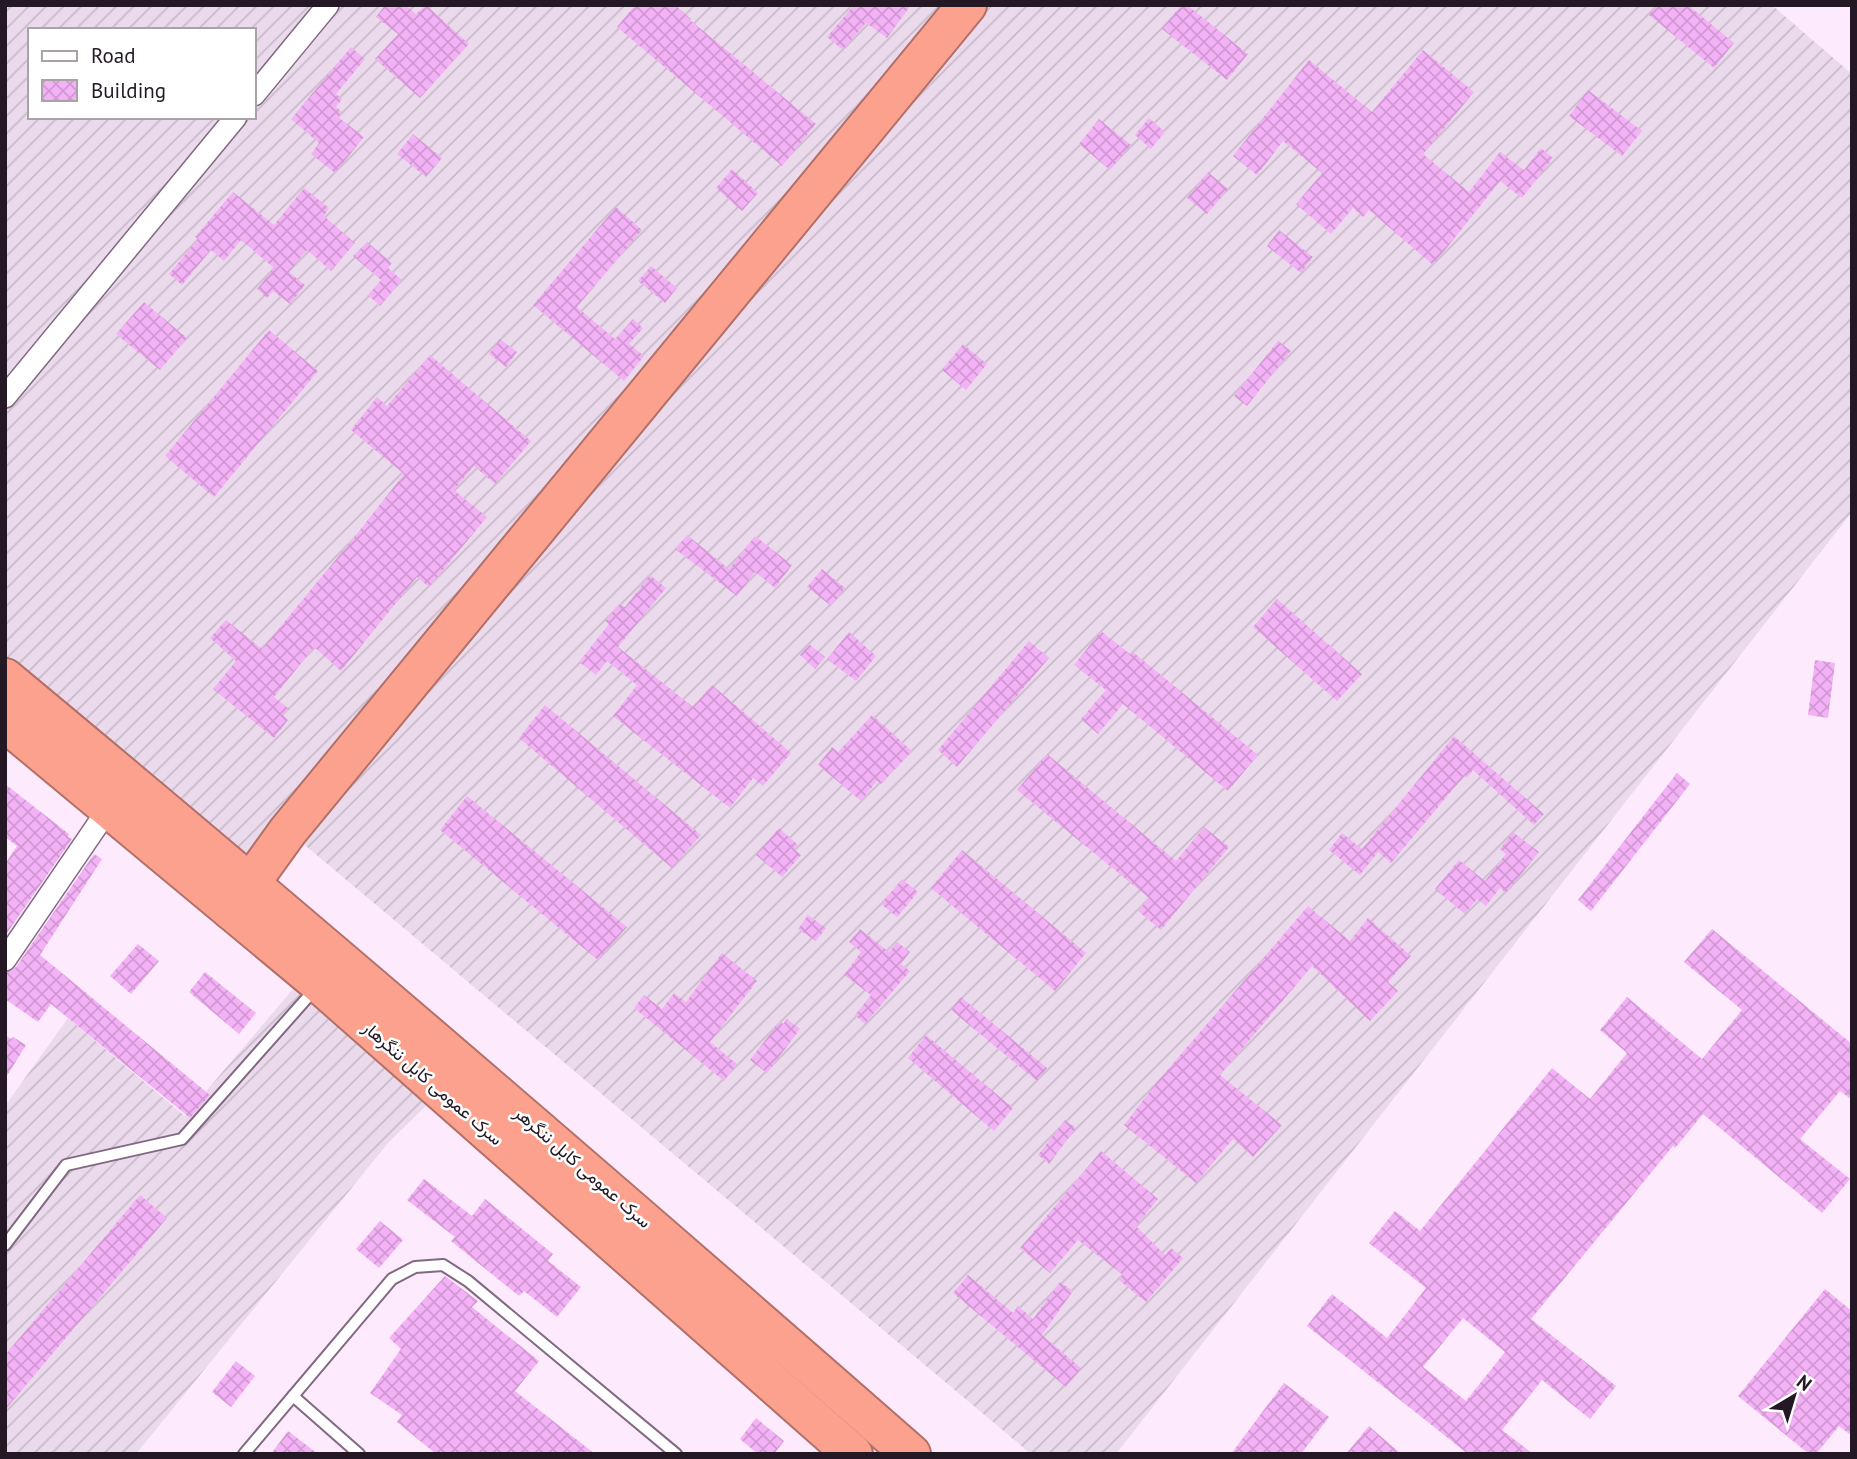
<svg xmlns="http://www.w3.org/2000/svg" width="1857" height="1459" font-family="'PT Sans',Vazirmatn,sans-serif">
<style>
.industrial{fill:url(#industrial-furrows);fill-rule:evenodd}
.building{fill:url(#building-cross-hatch);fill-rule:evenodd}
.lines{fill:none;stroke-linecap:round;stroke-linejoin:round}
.lane-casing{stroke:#826882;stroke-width:14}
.street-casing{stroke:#826882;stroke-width:24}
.highway-casing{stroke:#b17169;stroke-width:42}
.lane{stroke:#fff;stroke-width:10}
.street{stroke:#fff;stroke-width:21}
.highway{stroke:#fda18f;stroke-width:38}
.labels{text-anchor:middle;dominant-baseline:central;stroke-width:5;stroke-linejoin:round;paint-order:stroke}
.street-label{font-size:18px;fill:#231823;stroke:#fff}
</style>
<defs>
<pattern id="industrial-furrows" width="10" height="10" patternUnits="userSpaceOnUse" patternTransform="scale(1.75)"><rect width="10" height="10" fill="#ebdaec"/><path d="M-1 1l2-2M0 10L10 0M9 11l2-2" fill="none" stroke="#c9baca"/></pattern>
<pattern id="building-cross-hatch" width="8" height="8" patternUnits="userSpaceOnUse" patternTransform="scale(1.75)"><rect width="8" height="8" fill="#f4b2f6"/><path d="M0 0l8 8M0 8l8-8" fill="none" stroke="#d198d3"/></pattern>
</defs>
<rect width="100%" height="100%" fill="#fdebfd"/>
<g class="industrial">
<path d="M5 5H1772L1852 74V512L1116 1454H1031L288 831 252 882 5 678ZM30 30H254V117H30Z"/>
<polygon points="299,982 439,1093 388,1143 136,1454 5,1454 5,1106 68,1018 185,1116"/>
</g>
<g class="building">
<polygon points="385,5 405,5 416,14 426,5 469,44 420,98 375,59 398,34 376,17"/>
<polygon points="635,5 675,5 691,19 690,20 816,124 782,166 617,27"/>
<polygon points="854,5 911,5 887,38 866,23 843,50 827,37"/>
<polygon points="1181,5 1187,5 1248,54 1227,80 1162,29"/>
<polygon points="1657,5 1688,5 1734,43 1714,68 1649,15"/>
<polygon points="351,47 365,59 336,94 342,99 336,107 342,112 338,117 364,137 335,173 311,154 319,143 291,119"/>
<polygon points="1423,50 1474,92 1423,154 1469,192 1500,152 1524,170 1541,148 1553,158 1522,198 1500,181 1433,265 1369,210 1363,217 1353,208 1331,234 1296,204 1322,173 1283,141 1257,175 1233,156 1309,60 1372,112"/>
<polygon points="1588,90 1642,131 1622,156 1569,116"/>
<polygon points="1149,118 1165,132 1151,149 1135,135"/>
<polygon points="1099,119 1131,145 1110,170 1079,144"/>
<polygon points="413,134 442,158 426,177 397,154"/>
<polygon points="732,169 758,193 742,211 716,188"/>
<polygon points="1208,172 1228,189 1207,214 1187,198"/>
<polygon points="304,188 329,208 324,216 355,243 331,271 307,250 289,272 305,285 290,304 273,291 267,298 257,289 274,268 241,240 224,261 211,250 182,285 169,274 198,239 195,237 233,192 274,225"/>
<polygon points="616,207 642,230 577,307 615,339 633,319 643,328 629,344 644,356 624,381 533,305"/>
<polygon points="1279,230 1313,257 1301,273 1267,246"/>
<polygon points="367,242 392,263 388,268 402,280 380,306 368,295 381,280 353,256"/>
<polygon points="651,266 677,288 665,303 638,281"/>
<polygon points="144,302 187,338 160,370 116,334"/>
<polygon points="269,330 318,371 214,497 165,456"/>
<polygon points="500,339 517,352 506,367 489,354"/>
<polygon points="1278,341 1291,351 1247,406 1234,396"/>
<polygon points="963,344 987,364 966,390 942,370"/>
<polygon points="430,355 531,441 495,484 474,466 454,490 487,517 429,587 417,577 341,671 314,647 274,697 289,709 283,715 288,720 274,738 213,689 236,661 210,638 226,620 262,649 356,535 404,474 351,430 377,397 387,406"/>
<polygon points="687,535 729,569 755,536 792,565 775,588 755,572 737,596 675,549"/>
<polygon points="822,569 845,588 831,606 807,587"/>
<polygon points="650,575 666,588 618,647 693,707 712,685 791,753 763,786 753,778 730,808 613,716 637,685 607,661 596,675 579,662 609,624 605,621 620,604 625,607"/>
<polygon points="1277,599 1362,674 1337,701 1253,627"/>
<polygon points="1101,631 1131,655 1133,652 1258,755 1228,791 1123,704 1098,734 1081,719 1106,690 1074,665"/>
<polygon points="849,632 876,656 856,681 827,659"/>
<polygon points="1029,641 1049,658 957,767 938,750"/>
<polygon points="809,644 825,657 815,669 800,655"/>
<polygon points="1815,660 1835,663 1828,718 1808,715"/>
<polygon points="545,705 701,835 672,868 519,738"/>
<polygon points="872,715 912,751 881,784 877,781 861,801 818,765 832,747 838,752"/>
<polygon points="1454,736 1544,814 1534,825 1473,770 1467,778 1465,775 1391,863 1378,852 1360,875 1329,850 1342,833 1362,849"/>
<polygon points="1047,754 1176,861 1204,827 1229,847 1161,930 1138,911 1149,898 1017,790"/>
<polygon points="1677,773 1690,784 1591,911 1578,900"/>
<polygon points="5,784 69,834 68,837 72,839 5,936 5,864 17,846 5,837"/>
<polygon points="467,796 627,927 598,960 440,830"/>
<polygon points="779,828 798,845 794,849 801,855 782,877 756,855"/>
<polygon points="1513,832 1539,852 1506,893 1500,888 1486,906 1477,899 1465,914 1435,889 1459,860 1485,881 1506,854 1500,849"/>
<polygon points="962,850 1086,953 1055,991 931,888"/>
<polygon points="94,854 102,859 40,955 210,1095 190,1118 51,1004 38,1022 5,999 5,973 16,967"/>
<polygon points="902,879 918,892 897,917 881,904"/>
<polygon points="1308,906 1350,941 1368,918 1411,956 1388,982 1398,991 1370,1021 1312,966 1220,1075 1282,1125 1253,1157 1233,1139 1196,1183 1124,1125 1158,1081"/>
<polygon points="808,915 826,928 816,941 798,929"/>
<polygon points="860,929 889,952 897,942 910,952 901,964 910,971 865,1024 855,1015 871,995 844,975 861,952 849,942"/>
<path d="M1712 929 1852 1044V1100L1840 1091 1800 1139 1850 1179 1822 1213 1703 1114 1675 1148 1673 1146 1531 1319 1616 1386 1590 1419 1542 1380 1502 1430 1533 1454H1468L1307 1326 1332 1294 1387 1338 1426 1288 1369 1243 1395 1211 1420 1231 1552 1068 1590 1099 1627 1053 1600 1030 1627 997 1702 1059 1742 1010 1684 962ZM1463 1318 1505 1352 1466 1401 1423 1367Z"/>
<polygon points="138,944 159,961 131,994 110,976"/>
<polygon points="722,953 757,981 710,1042 737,1064 724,1081 634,1008 644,995 662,1009 674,993 686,1002"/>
<polygon points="205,972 256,1013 239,1034 189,992"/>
<polygon points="961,997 1047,1068 1037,1081 951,1010"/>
<polygon points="787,1019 800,1029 767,1073 750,1060 780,1021 783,1024"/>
<polygon points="5,1035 11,1039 13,1037 26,1045 5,1079"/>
<polygon points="926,1035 1013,1108 994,1131 908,1058"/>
<polygon points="1065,1120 1076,1128 1049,1164 1038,1155"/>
<polygon points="1101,1151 1158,1199 1136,1226 1165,1255 1171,1248 1183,1258 1146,1302 1119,1280 1123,1275 1078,1240 1050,1273 1020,1248"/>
<polygon points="424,1179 472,1216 485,1199 553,1254 548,1261 581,1287 557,1317 524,1291 519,1296 451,1241 455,1237 407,1200"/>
<polygon points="140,1195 167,1218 5,1410 5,1355"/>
<polygon points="380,1221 403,1240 379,1268 356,1249"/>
<polygon points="968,1275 1013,1313 1018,1306 1033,1319 1060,1282 1073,1291 1042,1335 1081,1368 1066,1387 953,1293"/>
<polygon points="445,1276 478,1301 472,1307 539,1361 515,1391 595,1454 436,1454 397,1422 402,1415 370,1393 401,1349 389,1338"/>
<polygon points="1825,1289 1852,1311 1852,1436 1839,1426 1816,1454 1809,1454 1738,1396"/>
<polygon points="236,1361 255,1376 231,1407 212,1392"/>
<polygon points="1284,1383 1329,1417 1301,1454 1231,1454"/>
<polygon points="756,1418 784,1441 774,1454 758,1454 740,1439"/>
<polygon points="1369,1426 1401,1454 1346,1454"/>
<polygon points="288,1431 318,1454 271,1454"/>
</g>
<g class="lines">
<defs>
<g id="lane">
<polyline points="5,1245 66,1165 182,1139 315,989"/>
<polyline points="293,1396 359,1454"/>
<polyline points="244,1454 392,1279 415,1267 443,1265 468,1281 676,1454"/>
</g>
<g id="street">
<polyline points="254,95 328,5"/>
<polyline points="5,397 236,117"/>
<polyline points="5,960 109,808"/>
</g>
<g id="highway">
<path d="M5 678C311 932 612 1192 911 1454"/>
<polyline points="5,722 320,984 853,1454"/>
<polyline points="231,910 288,831 967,5"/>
</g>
</defs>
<use href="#lane" class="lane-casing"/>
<use href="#street" class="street-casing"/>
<use href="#highway" class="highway-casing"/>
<use href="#lane" class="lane"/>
<use href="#street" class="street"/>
<use href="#highway" class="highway"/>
</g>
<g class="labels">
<g class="street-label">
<text transform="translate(433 1083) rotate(41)">سرک عمومی کابل ننگرهار</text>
<text transform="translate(583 1167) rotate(41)">سرک عمومی کابل ننگرهر</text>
</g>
</g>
<rect width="1857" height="1459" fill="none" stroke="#231823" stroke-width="14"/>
<rect x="28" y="28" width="228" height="91" fill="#ffffff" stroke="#a7a3a7" stroke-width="2"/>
<rect x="42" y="51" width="35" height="10" fill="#ffffff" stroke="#a7a3a7" stroke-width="2"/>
<text x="91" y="63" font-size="21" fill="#231823">Road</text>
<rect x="42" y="80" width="35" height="21" fill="url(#building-cross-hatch)" stroke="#a7a3a7" stroke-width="2"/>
<text x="91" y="98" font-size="21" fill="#231823">Building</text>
<g transform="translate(1794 1396) rotate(38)" stroke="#ffffff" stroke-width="5" paint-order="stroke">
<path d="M0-5L12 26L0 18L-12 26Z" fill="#231823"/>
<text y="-10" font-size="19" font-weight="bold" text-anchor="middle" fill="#231823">N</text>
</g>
</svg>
